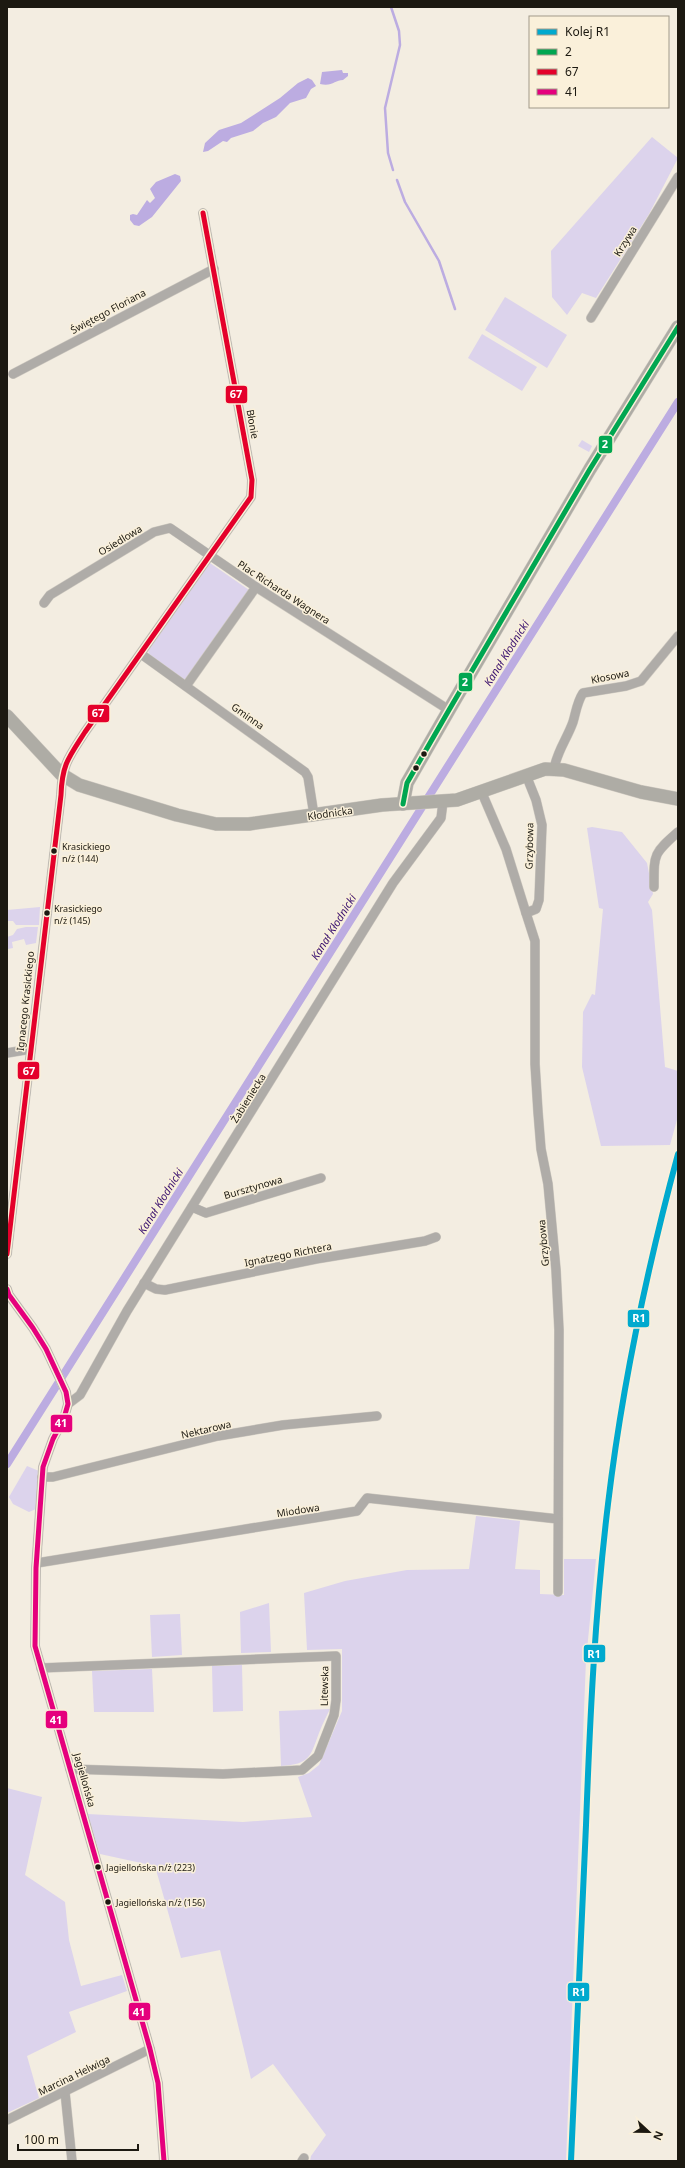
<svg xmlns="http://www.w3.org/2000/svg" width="685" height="2168" font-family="'Noto Sans',sans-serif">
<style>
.green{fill:#dcd3ec}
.water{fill:#bcace1}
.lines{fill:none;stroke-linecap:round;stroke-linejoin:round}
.stream{stroke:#bcace1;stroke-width:2.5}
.canal{stroke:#bcace1;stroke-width:8}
.street-casing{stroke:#cfcac1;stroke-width:10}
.secondary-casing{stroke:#cfcac1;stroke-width:14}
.street{stroke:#afaca8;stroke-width:9}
.secondary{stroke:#aeaca5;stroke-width:13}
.rail-casing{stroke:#b1ada7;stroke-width:4}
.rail{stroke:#faf0da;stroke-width:2.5;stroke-dasharray:8;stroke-linecap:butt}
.bus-1-casing{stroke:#faf0da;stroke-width:8}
.bus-2-casing{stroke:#faf0da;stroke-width:8}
.bus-3-casing{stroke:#faf0da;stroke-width:8}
.bus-1{stroke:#00a651;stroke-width:5}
.bus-2{stroke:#e4002b;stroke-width:5}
.bus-3{stroke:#e5007d;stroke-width:5}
.rail-1-casing{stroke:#faf0da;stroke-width:9}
.rail-1{stroke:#00a9ce;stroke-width:6}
.bus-dot{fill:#1c1911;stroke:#faf0da;stroke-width:1.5}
.labels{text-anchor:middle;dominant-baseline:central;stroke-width:3;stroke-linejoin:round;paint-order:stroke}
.bus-label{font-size:9px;fill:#1c1911;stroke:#faf0da;text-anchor:start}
.street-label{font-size:10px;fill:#1c1911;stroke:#faf0da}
.water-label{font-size:11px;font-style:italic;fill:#381070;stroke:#faf0da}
.line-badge{stroke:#faf0da;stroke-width:1.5}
.badge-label{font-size:11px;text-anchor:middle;font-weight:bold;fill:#fff}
</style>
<rect width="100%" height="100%" fill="#f3ede1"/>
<g class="green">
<polygon points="652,137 678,158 649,214 596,298 582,293 567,315 552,297 551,251"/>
<polygon points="505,297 567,335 547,368 485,330"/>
<polygon points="482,334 537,367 522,391 468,358"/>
<polygon points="582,440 592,446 589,452 578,446"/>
<polygon points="210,563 249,590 185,681 150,656 148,651"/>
<polygon points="592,827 622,832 647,863 653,894 648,902 652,910 665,1067 678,1071 678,1116 670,1145 601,1146 582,1067 583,1012 592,994 595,995 603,909 599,908 588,835 587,828"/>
<polygon points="40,907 39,925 16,925 13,921 7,921 7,910"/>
<polygon points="26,927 38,927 36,943 26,945 24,939 12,942 13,948 8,949 7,937 13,935 17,929"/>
<polygon points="27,1466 39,1471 36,1509 29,1512 13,1504 9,1497"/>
<polygon points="476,1516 520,1521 515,1569 540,1570 540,1594 564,1595 564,1559 596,1559 586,1660 566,2161 310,2161 311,2156 326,2135 273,2064 251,2079 220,1950 181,1958 155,1866 100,1854 87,1814 243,1822 312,1817 298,1777 309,1773 319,1765 342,1711 342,1649 307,1650 304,1593 345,1581 407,1570 469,1569"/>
<polygon points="269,1603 271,1652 241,1653 240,1612"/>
<polygon points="180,1614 182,1655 152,1657 150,1615"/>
<polygon points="242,1665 243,1711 213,1712 212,1666"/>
<polygon points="152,1669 154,1712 94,1712 92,1671"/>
<path d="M330 1709C326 1717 322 1725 319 1733 310 1757 310 1764 281 1766L279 1711Z"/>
<polygon points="7,1788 42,1797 25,1875 65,1902 69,1940 81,1986 122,1975 127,1991 69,2012 76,2032 27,2056 39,2098 7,2113"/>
</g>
<g class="water">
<path d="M342 70 343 73H348V76L343 80C335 80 332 87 320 84L322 72Z"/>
<polygon points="308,78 312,80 316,86 311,89 306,98 290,103 276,117 263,123 253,131 231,138 227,142 223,141 208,151 203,152 205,143 219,130 241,123 280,98 298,83"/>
<polygon points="175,174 180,176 181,181 152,217 139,226 134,225 130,220 130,215 133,214 137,215 147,200 150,203 155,198 150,189 156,182"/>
</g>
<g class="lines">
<g class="stream">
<polyline points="391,7 399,31 400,45 385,108 388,153 393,170"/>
<polyline points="397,180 405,202 439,261 455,309"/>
</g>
<polyline class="canal" points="7,1464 678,402"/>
<defs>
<g id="street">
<polyline points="591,318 678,177"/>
<polyline points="13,374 214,269"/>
<polyline points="44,603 50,595 154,532 170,528 256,587 449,710"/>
<polyline points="141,654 305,772 308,777 314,815"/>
<polyline points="186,686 256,587"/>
<path d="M554 769C557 751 567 739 573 722 576 712 577 702 583 693L626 686 641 681 678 636"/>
<polyline points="526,775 536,800 542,825 539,900 536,909 526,913 535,941 535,1064 538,1112 541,1149 548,1184 556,1270 559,1330 558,1592"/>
<polyline points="482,793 506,849 526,913"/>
<path d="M654 887C654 854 653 854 678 832"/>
<polyline points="7,1053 31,1049"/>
<polyline points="192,1207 206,1213 321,1178"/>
<path d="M7 1254 61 795C62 764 69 757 85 732L251 497 252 480 203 213"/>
<polyline points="144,1283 156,1289 165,1290 316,1259 425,1241 436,1237"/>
<polyline points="7,1289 9,1295 33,1328 46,1349 66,1392 68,1404 64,1418 53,1439 43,1467 36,1568 35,1646 150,2049 158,2083 164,2161"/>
<polyline points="68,1404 80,1395 127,1311 393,883 441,818 443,802"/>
<polyline points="42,1477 53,1477 85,1469 218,1436 283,1425 377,1416"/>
<polyline points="37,1563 357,1511 367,1498 558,1519"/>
<polyline points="41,1668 336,1656 336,1700 334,1715 318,1756 302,1770 223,1774 70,1769"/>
<polyline points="65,2092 72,2161"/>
<polyline points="7,2120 150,2049"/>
<polyline points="302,2161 304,2158"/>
</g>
<g id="secondary">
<polyline points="7,716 61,774 79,785 177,815 216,824 249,824 382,805 457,800 545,769 564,770 641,792 678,799"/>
<polyline points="403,804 407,783 449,710 590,469 678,327"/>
</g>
</defs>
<use href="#street" class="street-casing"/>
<use href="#secondary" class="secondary-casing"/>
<use href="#street" class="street"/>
<use href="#secondary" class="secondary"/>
<defs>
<path id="rail" d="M571 2161C576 2049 581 1937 586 1825 590 1717 595 1611 608 1504 622 1386 647 1269 678 1154"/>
</defs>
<use href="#rail" class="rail-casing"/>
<use href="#rail" class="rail"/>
<defs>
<polyline id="bus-1" points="403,804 407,783 449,710 590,469 678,327"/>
<path id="bus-2" d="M7 1254 61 795C62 764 69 757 85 732L251 497 252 480 203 213"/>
<polyline id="bus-3" points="7,1289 9,1295 33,1328 46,1349 66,1392 68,1404 64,1418 53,1439 43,1467 36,1568 35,1646 150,2049 158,2083 164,2161"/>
</defs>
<use href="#bus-1" class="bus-1-casing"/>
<use href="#bus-2" class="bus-2-casing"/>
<use href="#bus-3" class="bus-3-casing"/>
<use href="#bus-1" class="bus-1"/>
<use href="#bus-2" class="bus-2"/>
<use href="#bus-3" class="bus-3"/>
<defs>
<path id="rail-1" d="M571 2161C576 2049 581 1937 586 1825 590 1717 595 1611 608 1504 622 1386 647 1269 678 1154"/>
</defs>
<use href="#rail-1" class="rail-1-casing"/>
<use href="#rail-1" class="rail-1"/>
</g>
<g class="bus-dot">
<circle cx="424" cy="754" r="3.5"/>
<circle cx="416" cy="768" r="3.5"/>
<circle cx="54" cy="851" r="3.5"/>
<circle cx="47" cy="913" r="3.5"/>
<circle cx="98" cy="1867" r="3.5"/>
<circle cx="108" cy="1902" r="3.5"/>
</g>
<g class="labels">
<g class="bus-label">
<text x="62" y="846">Krasickiego<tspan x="62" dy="12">n/ż (144)</tspan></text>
<text x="54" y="908">Krasickiego<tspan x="54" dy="12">n/ż (145)</tspan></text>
<text x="106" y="1867">Jagiellońska n/ż (223)</text>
<text x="116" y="1902">Jagiellońska n/ż (156)</text>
</g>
<g class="street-label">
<text transform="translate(625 241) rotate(-58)">Krzywa</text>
<text transform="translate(108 311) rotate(-28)">Świętego Floriana</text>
<text transform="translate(253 424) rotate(80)">Błonie</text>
<text transform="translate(120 540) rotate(-31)">Osiedlowa</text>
<text transform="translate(284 592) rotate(33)">Plac Richarda Wagnera</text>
<text transform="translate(610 676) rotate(-11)">Kłosowa</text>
<text transform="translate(248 716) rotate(35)">Gminna</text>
<text transform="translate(330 813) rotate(-8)">Kłodnicka</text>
<text transform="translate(529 846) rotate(-89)">Grzybowa</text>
<text transform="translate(25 1001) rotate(-84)">Ignacego Krasickiego</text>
<text transform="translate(248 1098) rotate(-58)">Żabieniecka</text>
<text transform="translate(253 1187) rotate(-16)">Bursztynowa</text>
<text transform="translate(543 1243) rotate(-95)">Grzybowa</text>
<text transform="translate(288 1254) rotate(-11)">Ignatzego Richtera</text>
<text transform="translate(206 1429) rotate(-13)">Nektarowa</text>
<text transform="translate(298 1510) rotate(-9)">Miodowa</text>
<text transform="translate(324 1686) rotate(-89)">Litewska</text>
<text transform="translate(85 1780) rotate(74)">Jagiellońska</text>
<text transform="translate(74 2075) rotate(-26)">Marcina Helwiga</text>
</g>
<g class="water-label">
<text transform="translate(506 653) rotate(-58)">Kanał Kłodnicki</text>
<text transform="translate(333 927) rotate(-58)">Kanał Kłodnicki</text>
<text transform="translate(160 1201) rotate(-58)">Kanał Kłodnicki</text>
</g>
</g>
<g class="line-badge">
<rect x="225" y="385" width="23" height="19" rx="4" fill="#e4002b"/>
<rect x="598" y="435" width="15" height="19" rx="4" fill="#00a651"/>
<rect x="458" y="672" width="15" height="20" rx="4" fill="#00a651"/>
<rect x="87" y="704" width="23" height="19" rx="4" fill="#e4002b"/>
<rect x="17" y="1061" width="23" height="19" rx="4" fill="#e4002b"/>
<rect x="627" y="1309" width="23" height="19" rx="4" fill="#00a9ce"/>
<rect x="50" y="1414" width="23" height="19" rx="4" fill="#e5007d"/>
<rect x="583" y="1644" width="23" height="19" rx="4" fill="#00a9ce"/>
<rect x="45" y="1710" width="23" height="19" rx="4" fill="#e5007d"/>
<rect x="567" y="1982" width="23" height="20" rx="4" fill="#00a9ce"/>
<rect x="128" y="2002" width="23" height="19" rx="4" fill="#e5007d"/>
</g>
<g class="badge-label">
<text x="236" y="398">67</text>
<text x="605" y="448">2</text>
<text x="465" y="686">2</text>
<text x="98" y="717">67</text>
<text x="29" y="1075">67</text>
<text x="639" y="1322">R1</text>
<text x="61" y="1427">41</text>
<text x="594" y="1658">R1</text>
<text x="56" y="1724">41</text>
<text x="579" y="1996">R1</text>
<text x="139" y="2016">41</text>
</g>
<rect width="685" height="2168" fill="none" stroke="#1c1911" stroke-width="16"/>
<rect x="529" y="16" width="140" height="92" fill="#faf0da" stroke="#a19a8a"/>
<rect x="537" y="29" width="20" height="6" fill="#00a9ce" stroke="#a19a8a"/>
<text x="565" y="36" font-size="12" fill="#1c1911">Kolej R1</text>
<rect x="537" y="49" width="20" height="6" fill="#00a651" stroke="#a19a8a"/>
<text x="565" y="56" font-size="12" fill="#1c1911">2</text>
<rect x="537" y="69" width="20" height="6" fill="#e4002b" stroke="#a19a8a"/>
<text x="565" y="76" font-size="12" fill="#1c1911">67</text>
<rect x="537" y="89" width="20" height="6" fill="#e5007d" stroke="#a19a8a"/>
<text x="565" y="96" font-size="12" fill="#1c1911">41</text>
<g transform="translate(649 2132) rotate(112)" stroke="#faf0da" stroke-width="3" paint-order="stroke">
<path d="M0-3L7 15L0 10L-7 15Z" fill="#1c1911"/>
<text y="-6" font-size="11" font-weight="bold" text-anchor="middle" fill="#1c1911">N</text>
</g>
<path d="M18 2144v6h120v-6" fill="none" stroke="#1c1911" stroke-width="2"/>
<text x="24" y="2144" font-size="12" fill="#1c1911" stroke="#faf0da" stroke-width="3" paint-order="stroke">100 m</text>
</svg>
